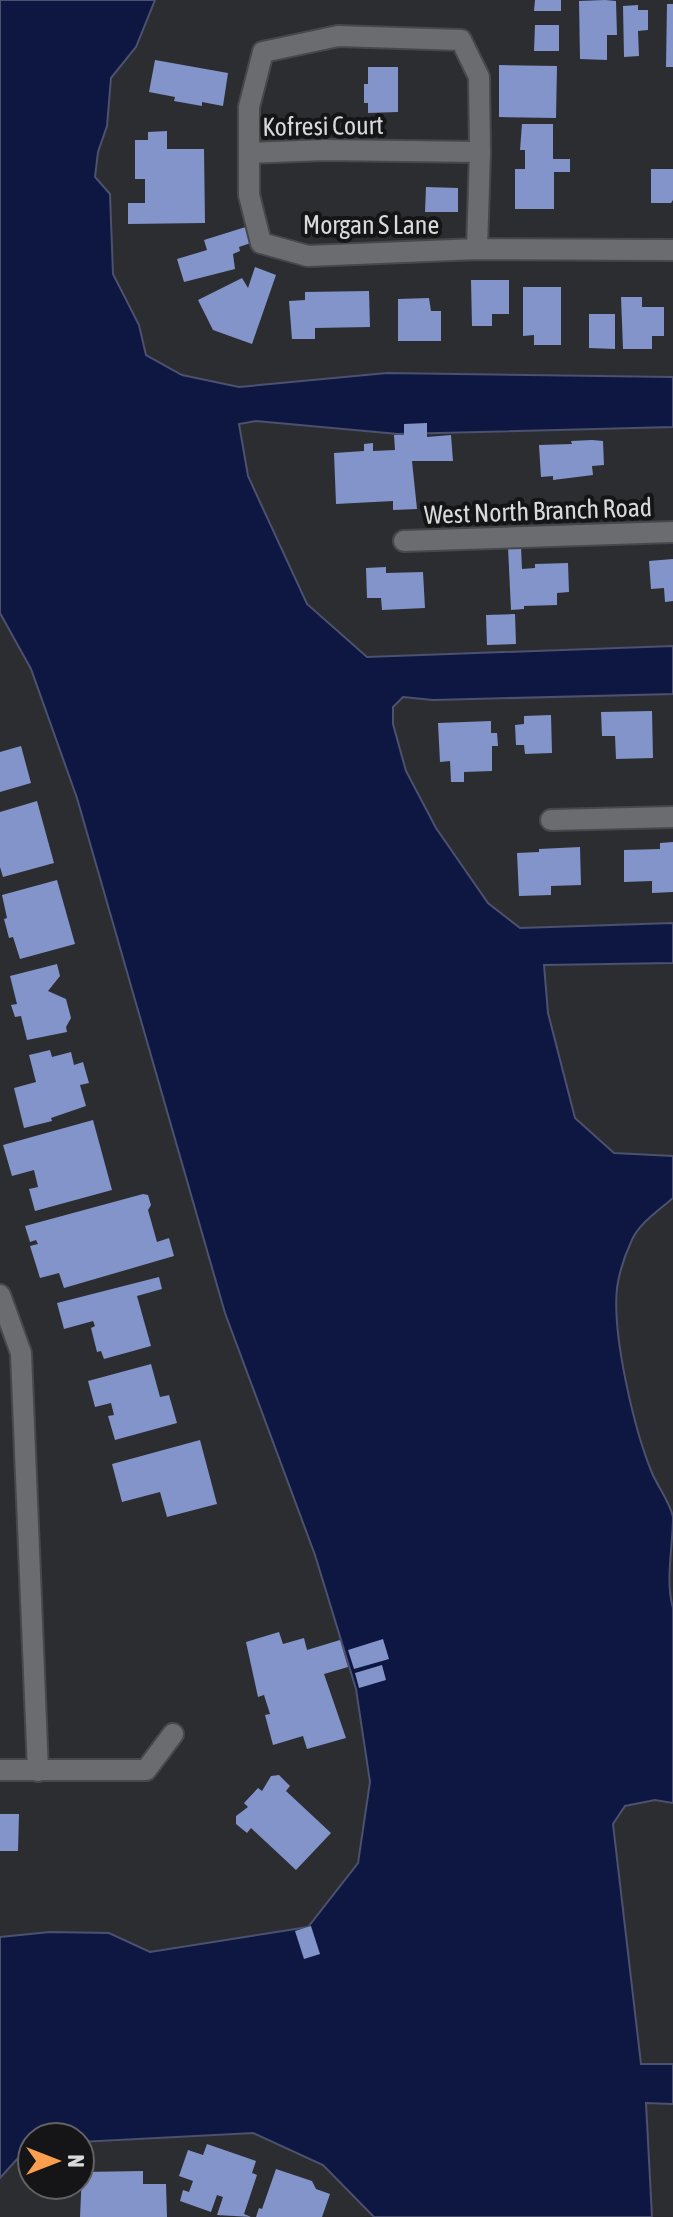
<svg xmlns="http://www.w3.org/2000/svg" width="673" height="2217" font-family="'Asap Condensed',sans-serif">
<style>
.water{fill:#0e1741;stroke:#4b516f;stroke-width:2}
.building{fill:#8294c9}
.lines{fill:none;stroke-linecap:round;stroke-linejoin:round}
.minor-casing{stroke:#47484b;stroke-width:24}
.minor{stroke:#6b6c70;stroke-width:20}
.labels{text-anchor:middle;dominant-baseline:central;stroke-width:8;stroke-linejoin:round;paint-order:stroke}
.street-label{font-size:26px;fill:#d8d9db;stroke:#151517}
</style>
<rect width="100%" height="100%" fill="#2c2d31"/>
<path class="water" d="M0 0H155L136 47 111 78 107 126 98 152 95 177 110 194 113 274 139 325 146 355 182 375 239 387 387 373 673 377V427L398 434 256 421 239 424 248 476 307 604 367 657 673 646V694L433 700 403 697 393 707V724L406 771 436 828 488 903 520 928 673 923V963L544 965 548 1013 575 1118 614 1153 673 1156V1198C659 1210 638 1224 631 1242 625 1255 619 1274 617 1288 612 1335 634 1429 652 1473 658 1487 670 1502 673 1517 673 1547 665 1580 673 1608V1803L655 1800 625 1806 613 1824 641 2064H673V2104L646 2103 652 2217H374L323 2165 253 2133 80 2142V2137H32V2146L27 2148 0 2178V1937L50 1932 109 1933 150 1952 308 1927 358 1863 370 1782 356 1689 315 1555 225 1313 77 798 31 669 0 613Z"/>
<g class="building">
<polygon points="535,0 561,0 561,11 534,11"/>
<polygon points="605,0 616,1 617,35 607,35 607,60 580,59 579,1"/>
<polygon points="667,4 673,4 673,67 666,67"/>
<polygon points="638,5 638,10 648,10 648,30 638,31 639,56 624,57 623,6"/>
<polygon points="535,25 559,25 559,51 534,51"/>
<polygon points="155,60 228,73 223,106 202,102 202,106 174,101 175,97 149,92"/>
<polygon points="499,65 557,66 556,118 499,117"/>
<polygon points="368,67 398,67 398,112 368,113 368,103 364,103 364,84 368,84"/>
<polygon points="522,124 553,124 553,159 570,159 570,172 554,172 554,209 515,209 515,169 525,169 525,150 520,150"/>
<polygon points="167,131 167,149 204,149 205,223 128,224 128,203 145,203 145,179 135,179 135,140 148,140 148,132"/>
<polygon points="651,169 673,169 673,200 671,203 651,203"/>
<polygon points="426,187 458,188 458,212 425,212"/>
<polygon points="252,225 257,241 239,247 240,251 233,254 235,269 184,282 177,259 207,250 204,240"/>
<polygon points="255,267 276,275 252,344 213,330 198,300 242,278 248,288"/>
<polygon points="471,280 509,280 509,314 492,314 492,326 472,326"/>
<polygon points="523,287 561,287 561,345 534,345 534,335 523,336"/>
<polygon points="369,291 370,327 315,328 315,339 292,339 289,301 305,300 305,292"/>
<polygon points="621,297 642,297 642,307 664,307 664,336 652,336 652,349 623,349"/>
<polygon points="429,298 431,311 441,311 441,341 398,341 398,299"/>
<polygon points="589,314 615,314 615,349 589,348"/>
<polygon points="427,423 427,437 451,435 453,461 412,461 417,509 393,510 393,501 336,504 334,453 364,451 364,444 373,443 373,451 395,450 394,435 404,435 404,424"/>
<polygon points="592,440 603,441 604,465 592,466 593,475 553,480 553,476 541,477 539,445 572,444 571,441"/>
<polygon points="508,547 521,547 522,569 535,568 535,564 568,563 569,592 557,593 557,605 524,606 524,609 511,610"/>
<polygon points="673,559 673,601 665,602 664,588 651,589 649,561"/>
<polygon points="386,567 386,573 423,572 425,608 382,610 381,598 367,598 366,568"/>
<polygon points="515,614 516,644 487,645 486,615"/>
<polygon points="652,711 653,758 616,759 615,736 602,736 601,712"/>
<polygon points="551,715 552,753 525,754 524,745 516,745 515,725 524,724 524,716"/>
<polygon points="491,721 491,733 497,733 498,746 492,746 492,771 464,772 464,782 451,782 450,761 440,762 438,723"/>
<polygon points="21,746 31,783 0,792 0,752"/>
<polygon points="37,801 54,863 3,877 0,867 0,812"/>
<polygon points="673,842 673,892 652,893 652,881 624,882 624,850 660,849 660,843"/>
<polygon points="580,847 581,885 551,886 551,895 519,896 517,853 539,852 539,849"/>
<polygon points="57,880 75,944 20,959 13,937 9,938 4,919 7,918 2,895"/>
<polygon points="57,964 60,976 48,991 66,999 71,1018 66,1027 67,1032 27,1040 21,1016 15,1017 11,1005 17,1004 10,976"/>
<polygon points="50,1050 52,1057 71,1052 74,1065 83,1062 89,1083 80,1085 86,1106 51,1118 52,1121 24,1128 14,1088 36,1082 29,1055"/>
<polygon points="93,1120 112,1190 35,1211 29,1189 38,1187 34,1170 12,1176 3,1145"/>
<polygon points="143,1194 148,1195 151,1205 148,1210 157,1242 169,1238 174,1256 64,1288 59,1273 40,1278 30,1246 38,1244 36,1240 30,1242 25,1226"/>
<polygon points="159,1277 162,1289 137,1296 151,1346 104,1359 101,1351 97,1352 91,1328 95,1326 93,1321 64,1329 57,1303"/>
<polygon points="151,1364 160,1397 169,1395 177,1423 115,1440 108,1416 114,1415 111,1403 95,1407 88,1381"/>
<polygon points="200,1440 217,1504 167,1517 160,1492 122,1502 112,1464"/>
<polygon points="279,1632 283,1644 304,1638 307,1650 340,1640 348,1667 324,1674 346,1738 307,1749 303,1736 273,1745 265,1715 270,1714 264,1695 258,1697 246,1642"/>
<polygon points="383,1639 389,1659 354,1669 348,1650"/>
<polygon points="382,1665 386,1680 359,1688 355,1673"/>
<polygon points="279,1775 290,1786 286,1791 331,1833 296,1870 251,1828 247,1833 236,1824 236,1816 248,1807 244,1803 258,1788 262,1791 271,1776"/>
<polygon points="0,1814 19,1814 18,1851 0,1851"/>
<polygon points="311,1926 320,1954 304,1959 295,1931"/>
<polygon points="207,2144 256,2161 252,2173 257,2175 244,2214 251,2217 217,2215 223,2197 217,2195 211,2212 180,2201 183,2190 189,2192 193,2181 179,2176 188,2150 203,2155"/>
<polygon points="276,2169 312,2181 316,2189 330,2194 322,2217 256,2217 259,2208 262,2209"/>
<polygon points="143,2171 143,2184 166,2184 167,2217 80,2217 82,2172"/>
</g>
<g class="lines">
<defs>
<g id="minor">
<polyline points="249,153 325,150 480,152"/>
<polyline points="477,249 480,152 479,77 461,40 338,36 263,52 249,107 249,195 261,243 308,256 477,249 673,250"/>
<polyline points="404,541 673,532"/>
<polyline points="551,820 673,817"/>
<polyline points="0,1295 21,1353 38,1771"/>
<polyline points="0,1770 146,1770 173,1734"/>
</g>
</defs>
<use href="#minor" class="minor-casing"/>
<use href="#minor" class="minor"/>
</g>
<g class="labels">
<g class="street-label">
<text transform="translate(323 126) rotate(-1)">Kofresi Court</text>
<text x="371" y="225">Morgan S Lane</text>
<text transform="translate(538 511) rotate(-2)">West North Branch Road</text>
</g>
</g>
<g transform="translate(56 2161) rotate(90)"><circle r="38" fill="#151517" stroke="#636365" stroke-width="2"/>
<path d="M0-6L14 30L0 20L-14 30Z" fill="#fa9f4e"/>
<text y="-12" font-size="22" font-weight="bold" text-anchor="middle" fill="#d8d9db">N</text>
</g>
</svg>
